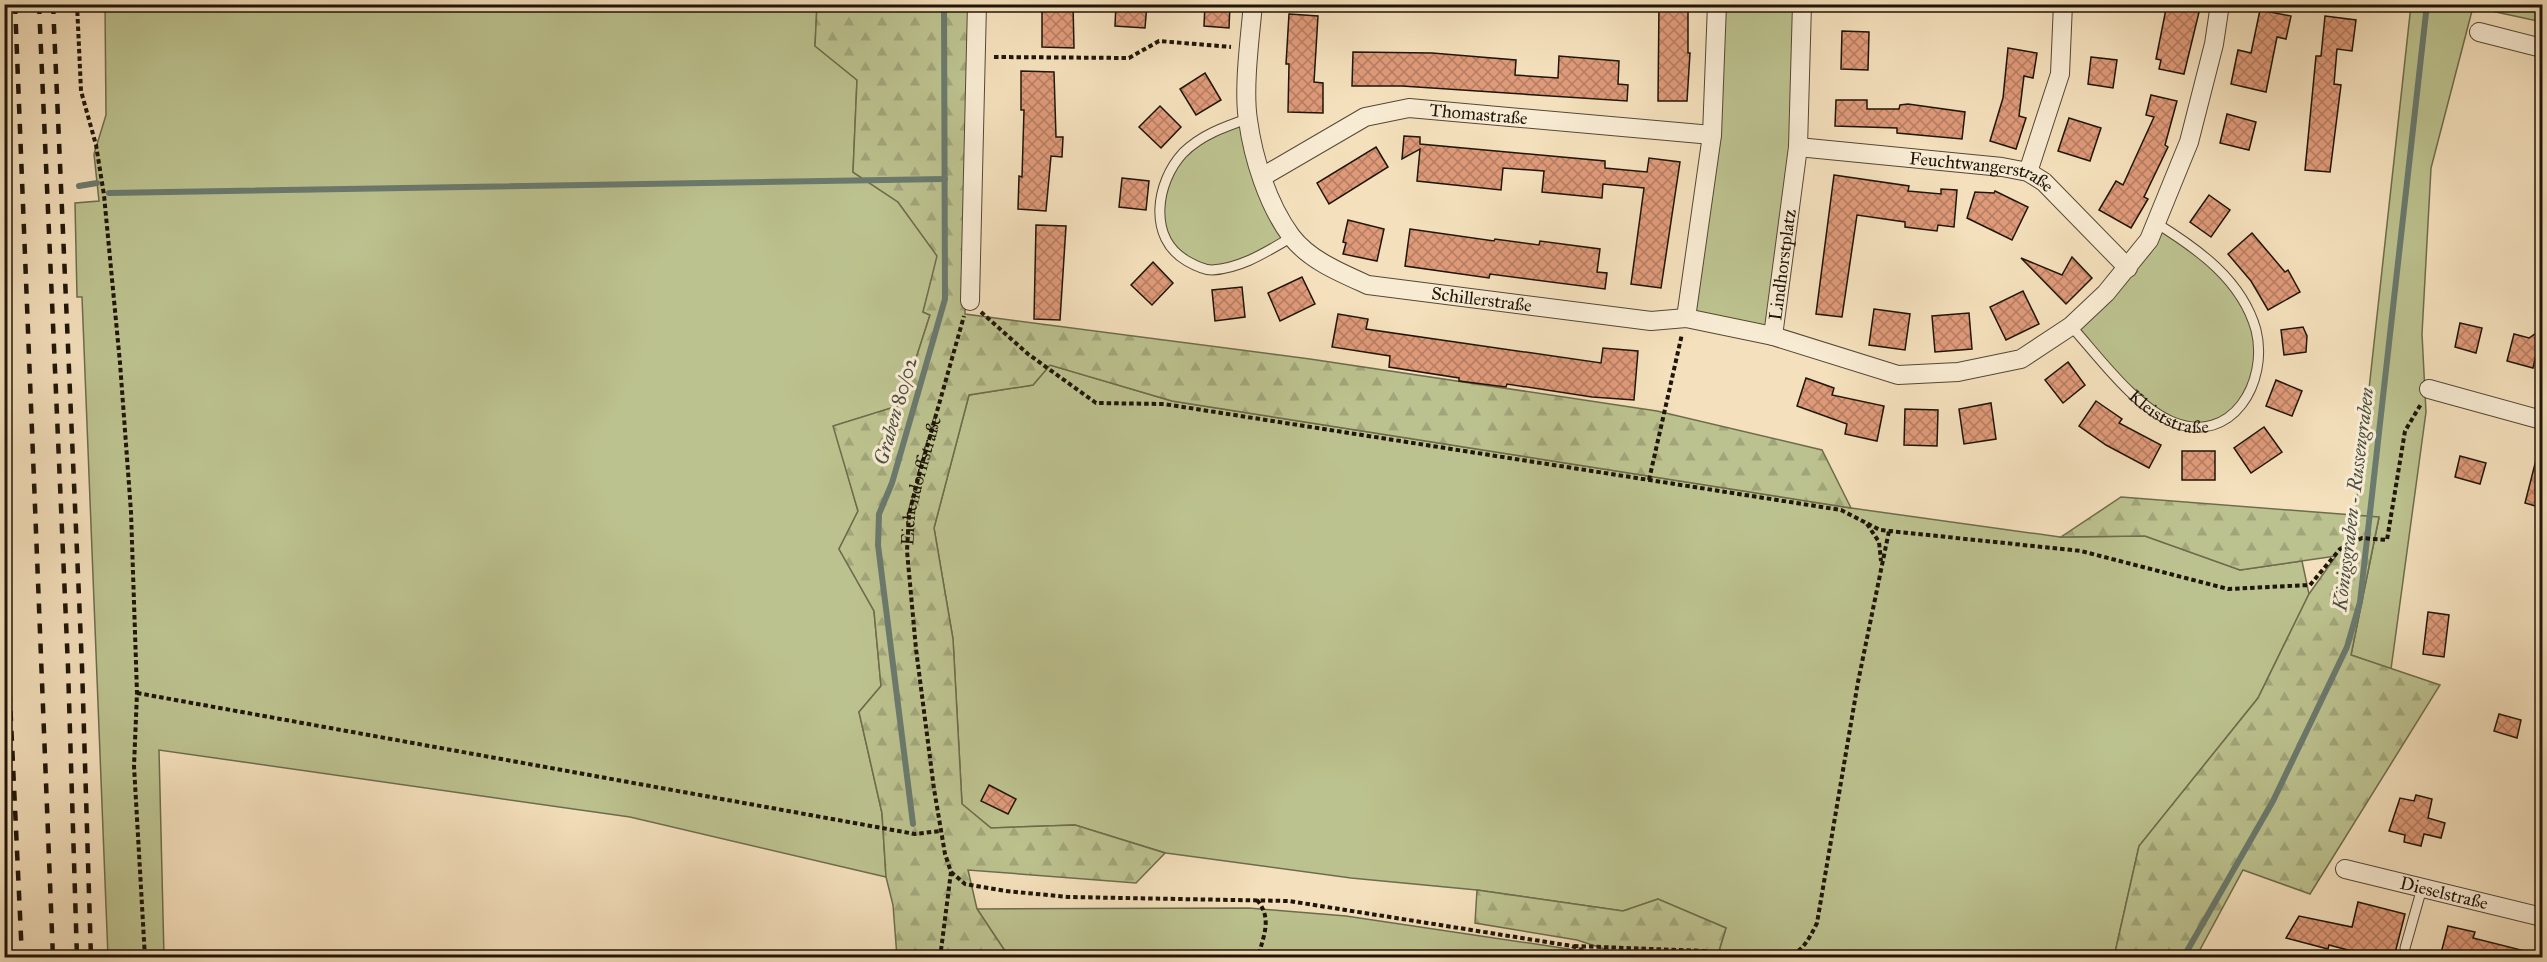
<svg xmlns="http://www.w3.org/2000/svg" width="2547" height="962" font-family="'IM FELL Great Primer',serif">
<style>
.grass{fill:#bcc28f;stroke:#6e6c4c;stroke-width:1.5}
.forest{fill:url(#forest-firs);stroke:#6e6c4c;stroke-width:1.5}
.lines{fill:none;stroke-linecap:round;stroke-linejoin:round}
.stream{stroke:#6a7a6e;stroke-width:6}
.building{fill:url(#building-cross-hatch);stroke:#1f1508;stroke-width:1.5}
.service-casing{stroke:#544835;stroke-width:11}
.minor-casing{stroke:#544835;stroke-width:20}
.path{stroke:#1f1508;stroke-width:4;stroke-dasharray:4.5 3;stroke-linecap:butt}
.service{stroke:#f8ebd3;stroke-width:9}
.minor{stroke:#f8ebd3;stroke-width:18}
.rail{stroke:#1f1508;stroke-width:4.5;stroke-dasharray:10 10;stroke-linecap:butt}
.labels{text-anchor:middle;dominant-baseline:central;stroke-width:6;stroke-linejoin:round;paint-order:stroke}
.street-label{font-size:18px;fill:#1f1508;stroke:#f8ebd3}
.water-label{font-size:20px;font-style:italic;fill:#4b5044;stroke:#f8ebd3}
</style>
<defs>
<pattern id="forest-firs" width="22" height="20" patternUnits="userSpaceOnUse" patternTransform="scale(1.5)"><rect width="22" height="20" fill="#bcc28f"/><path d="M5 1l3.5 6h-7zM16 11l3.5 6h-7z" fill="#a1a67a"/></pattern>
<pattern id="building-cross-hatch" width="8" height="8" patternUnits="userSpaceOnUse" patternTransform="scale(1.5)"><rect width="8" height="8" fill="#df9a79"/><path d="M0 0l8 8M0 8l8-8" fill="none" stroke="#b47c61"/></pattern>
</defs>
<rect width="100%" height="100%" fill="#f4e0bc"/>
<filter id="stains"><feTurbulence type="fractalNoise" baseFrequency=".00333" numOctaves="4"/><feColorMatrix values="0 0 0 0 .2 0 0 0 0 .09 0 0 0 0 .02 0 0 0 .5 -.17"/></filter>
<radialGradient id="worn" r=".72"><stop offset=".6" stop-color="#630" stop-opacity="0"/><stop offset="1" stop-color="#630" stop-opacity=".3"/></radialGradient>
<g class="grass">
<polygon points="105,5 817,5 815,46 857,80 853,172 898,202 938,256 923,312 930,315 901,405 834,426 858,511 839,549 874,611 881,686 859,712 882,813 886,877 630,817 159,750 164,957 108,957 82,297 77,297 75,203 99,201 94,154 106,115"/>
<polygon points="1720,5 1800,5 1797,142 1771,334 1688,316"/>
<polygon points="2411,5 2542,5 2542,22 2473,7 2431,168 2422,334 2426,412 2391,669 2351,655 2379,518 2355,517"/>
<polygon points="1245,122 1289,236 1256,256 1210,268 1197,265 1171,244 1163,224 1161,199 1173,171 1194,145"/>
<path d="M2158 225C2171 233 2189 241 2200 252 2219 269 2248 307 2254 331 2264 369 2250 418 2205 423 2195 424 2183 424 2174 420 2136 404 2102 355 2075 325Z"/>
<polygon points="1050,365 1172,401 1851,508 2060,537 2145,536 2240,570 2302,561 2309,594 2258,698 2139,846 2114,957 1717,958 1726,928 1658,899 1623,911 1477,890 1351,878 1166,853 1075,825 991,828 962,804 953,639 934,528 969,395 1033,385"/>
<polygon points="4,904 6,907 8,957 5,957"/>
<polygon points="1249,908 1346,916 1569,949 1585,957 1009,957 977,909"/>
</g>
<g class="forest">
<polygon points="817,5 972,5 967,107 965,314 1310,359 1657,411 1822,450 1851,508 1172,401 1050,365 1033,385 969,395 934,528 953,639 962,804 991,828 1075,825 1165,853 1136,883 968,870 977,909 1009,957 897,957 893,905 886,877 882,813 859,712 881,686 874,611 839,549 858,511 833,426 901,405 930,315 923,312 937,256 898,202 853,172 857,80 815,46"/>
<polygon points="2121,497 2379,517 2351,655 2440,685 2310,894 2243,870 2196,957 2114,957 2139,846 2258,698 2309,594 2336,556 2240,570 2145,536 2061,537"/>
<polygon points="1477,890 1623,911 1658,899 1726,928 1717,957 1629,957 1577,940 1475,923"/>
</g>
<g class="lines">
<g class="stream">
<polyline points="79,186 97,183"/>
<polyline points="109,193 945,179"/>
<polyline points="913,824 878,545 879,514 892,483 945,299 944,4"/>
<polyline points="2183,958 2273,801 2347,647 2360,602 2427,4"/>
</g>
</g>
<g class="building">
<polygon points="1042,4 1073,4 1074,48 1042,47"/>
<polygon points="1116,4 1147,4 1145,28 1115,26"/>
<polygon points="1205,4 1230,4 1229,28 1204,26"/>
<polygon points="1659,4 1688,4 1688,53 1690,53 1687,101 1658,101"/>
<polygon points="2167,4 2201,4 2184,74 2159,69 2161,60 2156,59"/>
<polygon points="2260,10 2291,16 2286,39 2277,37 2266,92 2231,84 2238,50 2251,53"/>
<polygon points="1289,14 1318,16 1314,82 1323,83 1323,113 1288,112 1289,64 1286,64"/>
<polygon points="2325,16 2356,20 2352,51 2337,49 2334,84 2341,85 2330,172 2305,170 2316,56 2321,56"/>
<polygon points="1842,31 1869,32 1868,70 1841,69"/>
<polygon points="2008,48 2037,53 2033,78 2024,76 2019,116 2026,118 2016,149 1990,141 2003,98"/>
<polygon points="1353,52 1432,53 1516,60 1515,75 1558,78 1559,56 1619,61 1618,84 1628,85 1627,101 1402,86 1352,86"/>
<polygon points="2091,57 2117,60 2113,88 2088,84"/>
<polygon points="1021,71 1054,72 1056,137 1063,137 1062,157 1051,156 1046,211 1018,209 1019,176 1022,177 1024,110 1021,110"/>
<polygon points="1205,73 1221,100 1196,115 1180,89"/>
<polygon points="2151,95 2177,101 2165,145 2168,147 2144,197 2148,199 2131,228 2099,210 2116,181 2123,185 2154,117 2146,115"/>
<polygon points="1836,100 1867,100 1867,109 1899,109 1900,105 1908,104 1965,112 1962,139 1897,133 1897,128 1835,126"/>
<polygon points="1160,106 1181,127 1161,148 1139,127"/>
<polygon points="2227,114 2256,122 2249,150 2220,143"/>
<polygon points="2069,118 2101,128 2090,161 2058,151"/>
<polygon points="1404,136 1420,137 1420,144 1605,161 1605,168 1647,172 1649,158 1680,162 1661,288 1631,284 1644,188 1603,184 1602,198 1542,192 1544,171 1503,168 1501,190 1417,181 1420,149 1402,159"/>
<polygon points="1376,147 1388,167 1329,204 1317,183"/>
<polygon points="1834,175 1909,186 1908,191 1941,194 1941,189 1957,190 1954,227 1938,225 1937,231 1905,227 1905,222 1857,215 1842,317 1816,314"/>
<polygon points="1122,178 1149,181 1146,210 1119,207"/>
<polygon points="1995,191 2028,207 2012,240 1967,218 1975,192 1994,193"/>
<polygon points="2209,195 2230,210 2211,237 2190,222"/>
<polygon points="1348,220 1384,229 1377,261 1343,254 1346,243 1343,242"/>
<polygon points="1036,225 1066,226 1060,320 1034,319"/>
<polygon points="1410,229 1494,241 1495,239 1539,245 1540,241 1600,249 1597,272 1607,273 1605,289 1490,274 1489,278 1405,266"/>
<polygon points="2252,233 2285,272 2288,270 2300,292 2268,310 2251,281 2228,254"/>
<polygon points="2072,257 2092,278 2066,304 2021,258 2062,275"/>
<polygon points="1153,262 1173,283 1152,305 1131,285"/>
<polygon points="1302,277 1315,304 1280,321 1268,293"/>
<polygon points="1242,287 1245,317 1215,321 1212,290"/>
<polygon points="2023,291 2039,324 2006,340 1990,307"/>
<polygon points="1874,309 1910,314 1905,350 1869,345"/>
<polygon points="1969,313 1972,349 1935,352 1932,316"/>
<polygon points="1338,314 1368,319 1366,329 1601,363 1603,348 1638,351 1634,400 1592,397 1507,384 1506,387 1459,381 1459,378 1389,367 1390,356 1332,347"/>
<polygon points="2460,323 2482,328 2476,353 2455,347"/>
<polygon points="2303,327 2307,336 2306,352 2284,355 2281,330"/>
<polygon points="2542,329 2533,368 2507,361 2514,334 2529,338"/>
<polygon points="2068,362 2085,385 2063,403 2045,380"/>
<polygon points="1806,378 1834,388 1832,395 1884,406 1877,441 1845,434 1847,424 1797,406"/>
<polygon points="2276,380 2302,391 2292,416 2266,406"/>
<polygon points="2096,401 2122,419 2119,423 2161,445 2149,468 2106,445 2079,426"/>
<polygon points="1991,403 1996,439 1964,444 1959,409"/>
<polygon points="1905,409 1938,410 1937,446 1904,445"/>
<polygon points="2264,427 2282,452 2251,473 2234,448"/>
<rect x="2182" y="451" width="33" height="29"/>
<polygon points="2460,456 2486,463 2480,484 2455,477"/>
<polygon points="2537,456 2542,456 2542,508 2525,503"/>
<polygon points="2428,612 2449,615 2444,657 2423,654"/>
<polygon points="2499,714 2521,720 2517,738 2494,731"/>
<polygon points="989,785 1016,799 1008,814 981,801"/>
<polygon points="2416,795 2432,799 2428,818 2445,823 2441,838 2424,834 2421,846 2404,842 2405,835 2389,831 2400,798 2414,801"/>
<polygon points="2358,902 2405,914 2394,957 2374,957 2329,945 2328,949 2286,938 2299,916 2352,927"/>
<polygon points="2448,926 2475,932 2473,938 2529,952 2528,957 2440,957"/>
</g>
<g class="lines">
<defs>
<g id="service">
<path d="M1247 119C1224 127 1201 135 1183 153 1156 182 1147 238 1187 261 1194 265 1203 270 1212 270 1242 268 1266 252 1292 237"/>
<path id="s2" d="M2071 326C2099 357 2134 406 2173 422 2232 446 2269 382 2256 330 2242 280 2198 249 2156 223"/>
<polyline points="2405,948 2422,888"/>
</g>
<g id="minor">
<path id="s3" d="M1253 4C1250 37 1243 89 1248 120 1253 158 1268 205 1291 236 1309 260 1341 273 1368 285L1651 321 1686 318 1773 336 1898 375 1958 372 2021 359 2071 326 2106 293 2149 240 2189 142 2214 44 2220 4"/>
<polyline points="2479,32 2542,48"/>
<path id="s4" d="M1798 147 2002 167 2028 172 2044 182 2128 268"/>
<polyline points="2028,172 2060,74 2063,4"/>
<path id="s5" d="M1262 177 1365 117 1409 108 1712 135"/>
<polyline points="970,301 977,4"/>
<polyline points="1686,318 1712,135 1717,4"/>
<path id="s6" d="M1773 336 1798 147 1802 4"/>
<polyline points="2429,389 2542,420"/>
<path id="s7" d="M2345 869 2542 917"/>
</g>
</defs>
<use href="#service" class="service-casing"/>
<use href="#minor" class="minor-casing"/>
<g class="path">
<polyline points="77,4 81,91 96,145 104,195 120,363 131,512 137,693 134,766 145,958"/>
<polyline points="994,57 1129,58 1159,41 1231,47"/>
<polyline points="981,312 1028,354 1096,403 1164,404 1841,510 1880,530 2081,551 2228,589 2310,585 2340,549 2362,538 2387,540 2405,431 2421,404"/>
<polyline points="1649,480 1682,334"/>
<polyline points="1867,524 1879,542 1881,561"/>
<polyline points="137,693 915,834 940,831"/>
<polyline points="951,872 965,884 1006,891 1068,897 1289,901 1572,946 1602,958"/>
<path d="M1257 900C1273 919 1263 936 1258 958"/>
<polyline points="1574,946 1704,951 1738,958"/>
<path id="s1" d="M940 958 951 872 945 854 934 789 916 649 907 551 909 514 919 475 964 316"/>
<path d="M1785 958C1803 952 1809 939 1817 923L1858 682 1889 531"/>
</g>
<use href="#service" class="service"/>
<use href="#minor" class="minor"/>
<g class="rail">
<polyline points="15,4 53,958"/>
<polyline points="39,4 68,667 77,958"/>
<polyline points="53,4 82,666 91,958"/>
<polyline points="4,571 22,958"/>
</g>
</g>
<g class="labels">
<g class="street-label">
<text stroke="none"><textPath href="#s5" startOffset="234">Thomastraße</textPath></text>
<text stroke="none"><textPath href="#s4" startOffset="186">Feuchtwangerstraße</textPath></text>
<text stroke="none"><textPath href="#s6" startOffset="72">Lindhorstplatz</textPath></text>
<text stroke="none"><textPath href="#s3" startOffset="448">Schillerstraße</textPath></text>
<text stroke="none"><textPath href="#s2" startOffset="134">Kleiststraße</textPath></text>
<text stroke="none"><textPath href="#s1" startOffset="483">Eichendorffstraße</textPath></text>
<text stroke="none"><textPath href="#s7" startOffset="102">Dieselstraße</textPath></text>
</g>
<g class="water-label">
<text transform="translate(895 411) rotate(-74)">Graben 80/02</text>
<text transform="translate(2353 499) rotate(-83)">Königsgraben - Russengraben</text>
</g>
</g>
<rect width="2547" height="962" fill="none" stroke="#f4e0bc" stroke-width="24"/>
<rect x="6" y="6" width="2535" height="950" fill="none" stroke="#1f1508" stroke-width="3"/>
<rect x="12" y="12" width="2523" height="938" fill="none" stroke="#1f1508" stroke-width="1.5"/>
<rect width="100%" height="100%" filter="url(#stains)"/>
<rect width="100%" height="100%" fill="url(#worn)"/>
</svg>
